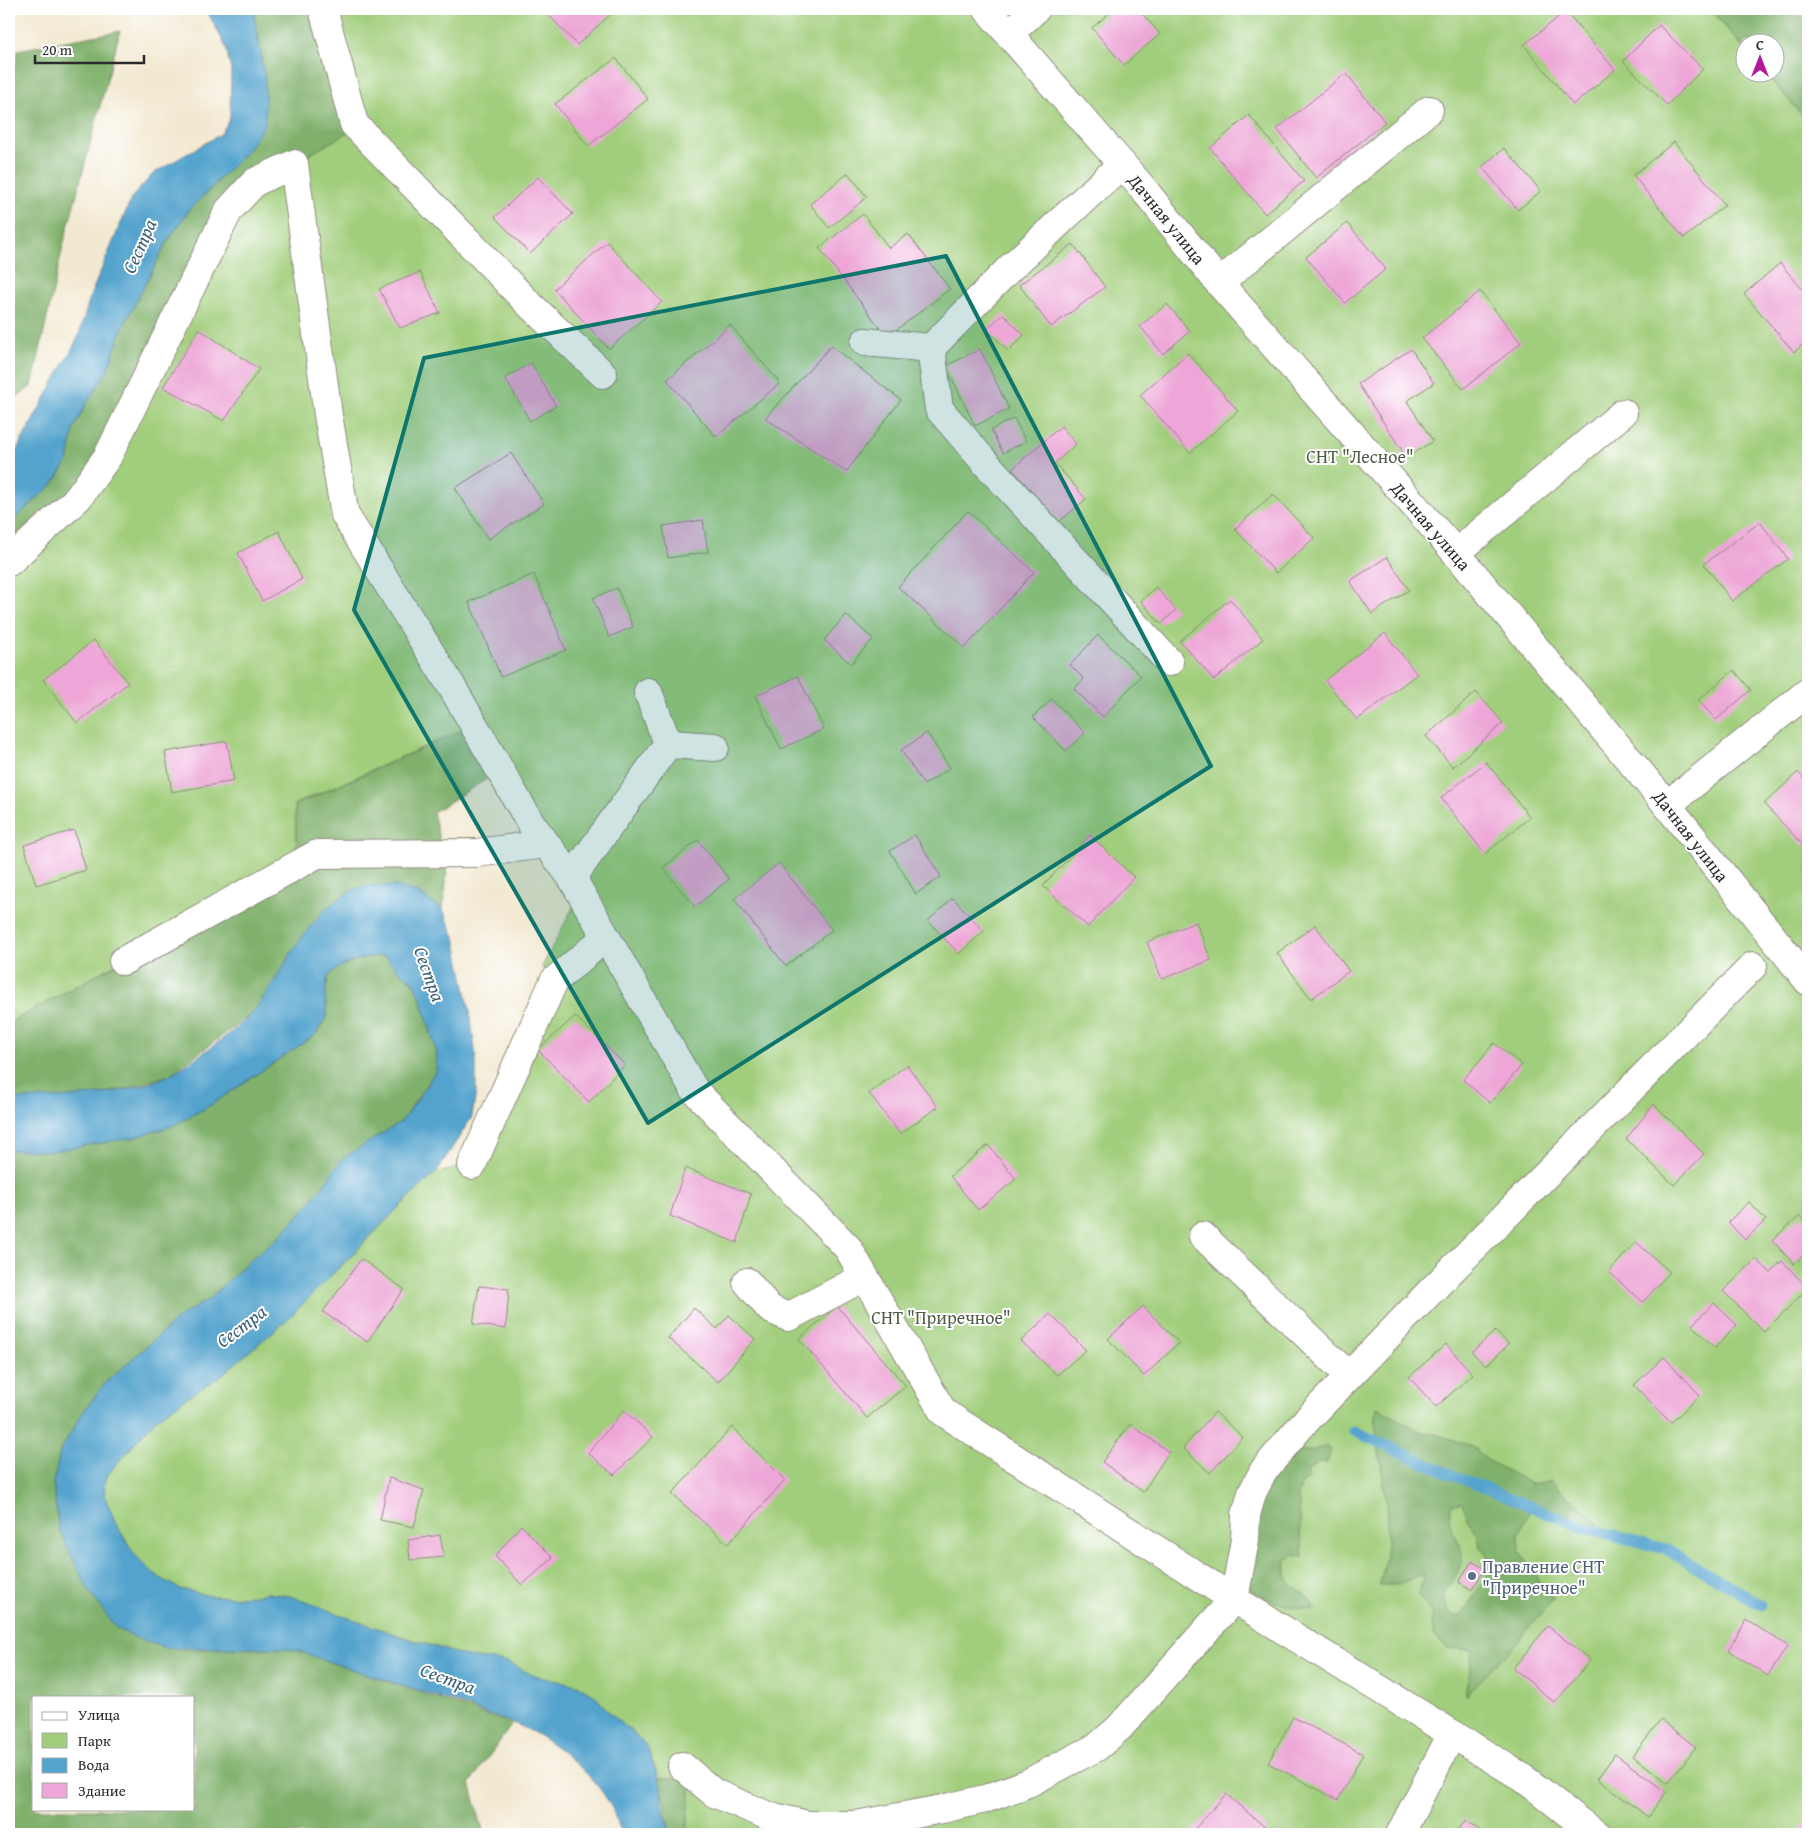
<svg xmlns="http://www.w3.org/2000/svg" width="1817" height="1843" font-family="'Gentium Book Plus',serif">
<style>
.green{fill:#a1ce7c;stroke:#667c54}
.forest{fill:#80b16c;stroke:#566e4c;fill-rule:evenodd}
.water{fill:#53a3cd;stroke:#3f677c}
.lines{fill:none;stroke-linecap:round;stroke-linejoin:round}
.stream{stroke:#53a3cd;stroke-width:11}
.building{fill:#eda6d7}
.minor-casing{stroke:#8f8a7e;stroke-width:30}
.minor{stroke:#fff;stroke-width:28}
.marked{fill:#0f766e;fill-opacity:0.2;stroke:#0f766e;stroke-width:4;stroke-linejoin:round}
.service-dot{fill:#5c6f8a;stroke:#fff;stroke-width:2}
.labels{text-anchor:middle;dominant-baseline:central;stroke-width:4;stroke-linejoin:round;paint-order:stroke}
.street-label{font-size:18px;fill:#2b2b2b;stroke:#fff}
.park-label{font-size:18px;fill:#4e5c43;stroke:#fff}
.service-label{font-size:18px;fill:#4e5e75;stroke:#fff;text-anchor:start}
.water-label{font-size:19px;font-style:italic;fill:#3d6174;stroke:#fff}
</style>
<rect width="100%" height="100%" fill="#fff"/>
<filter id="ink" filterUnits="userSpaceOnUse"><feTurbulence type="fractalNoise" baseFrequency=".02" numOctaves="2"/><feDisplacementMap in="SourceGraphic" scale="10" xChannelSelector="R" yChannelSelector="G"/><feConvolveMatrix kernelMatrix="1 2 1 2 8 2 1 2 1" color-interpolation-filters="sRGB"/></filter>
<filter id="wash" filterUnits="userSpaceOnUse"><feTurbulence type="fractalNoise" baseFrequency=".0096" numOctaves="4" result="noise"/><feDisplacementMap in="SourceGraphic" scale="20" xChannelSelector="R" yChannelSelector="G"/><feGaussianBlur stdDeviation="1.12" result="paint"/><feColorMatrix in="noise" values="0 0 0 0 0 0 0 0 0 0 0 0 0 0 0 0 0 1.4 0 .05"/><feComposite in="paint" operator="in"/></filter>
<g filter="url(#wash)">
<rect width="100%" height="100%" fill="#f3e9d2"/>
<polygon class="green" points="323,9 1710,9 1744,48 1744,72 1765,73 1808,122 1808,1834 687,1834 690,1778 659,1778 646,1745 607,1710 593,1694 577,1685 534,1676 507,1662 468,1657 357,1622 320,1607 267,1593 243,1597 210,1596 180,1589 155,1575 135,1555 117,1526 106,1500 104,1486 108,1474 155,1420 187,1397 218,1378 348,1260 400,1206 436,1173 472,1165 554,981 542,967 581,892 474,725 295,804 297,864 9,1023 9,562"/>
<g class="forest">
<polygon points="253,9 323,9 357,127 290,166 255,182 108,456 9,562 9,524 54,483 68,461 74,428 86,404 107,372 122,329 167,242 189,210 217,183 259,41"/>
<polygon points="1710,9 1808,9 1808,122 1765,73 1774,72 1774,42 1744,42 1744,48"/>
<polygon points="120,31 63,246 32,386 9,402 9,99 18,50"/>
<polygon points="474,725 500,771 433,812 447,874 443,910 418,893 396,886 362,887 329,906 307,932 253,1013 169,1075 126,1089 77,1098 9,1099 9,1023 297,865 295,805"/>
<path d="M368 956H385L399 971 413 981 421 998 437 1053 436 1070 402 1121 374 1141 279 1237 251 1259 208 1300 181 1316 104 1384 81 1415 61 1450 53 1483 59 1529 77 1565 198 1649 277 1648 296 1650 512 1724 470 1783 484 1834H9V1150L51 1151 132 1138 172 1126 211 1105 315 1035 327 1016 325 996 328 976 339 967ZM34 1697H194V1809H34Z"/>
<path d="M1377 1408 1422 1432 1439 1435 1474 1447 1485 1459 1531 1484 1551 1481 1598 1522 1600 1536 1530 1509 1519 1536V1551L1536 1574 1544 1593 1554 1599 1510 1651 1466 1695 1473 1650 1448 1648 1433 1636 1432 1614 1419 1595 1423 1574 1396 1585H1379C1392 1549 1387 1503 1381 1465 1379 1447 1373 1426 1377 1408ZM1462 1503 1468 1522 1478 1535 1480 1547 1487 1554 1489 1572 1462 1615 1453 1616 1447 1608 1443 1595C1451 1583 1462 1570 1462 1556 1461 1534 1443 1530 1452 1504Z"/>
<path d="M1328 1446 1331 1450 1327 1463H1317L1308 1470 1309 1479 1302 1483 1298 1494 1303 1557 1294 1555 1286 1560C1285 1580 1287 1583 1303 1593 1308 1596 1312 1604 1315 1609 1291 1609 1272 1602 1251 1590L1246 1574 1259 1497 1293 1451H1308Z"/>
<polygon points="659,1778 691,1778 687,1834 670,1834"/>
</g>
<g class="water">
<polygon points="206,9 253,9 265,79 265,124 248,150 189,210 167,242 122,329 107,372 86,404 74,428 68,461 54,483 9,524 9,464 78,338 91,294 132,197 154,173 221,134 230,118 231,71 226,47"/>
<path d="M396 886 418 893 443 910 455 937 470 1012 476 1058V1092L472 1117 436 1173 400 1206 288 1319 218 1378 187 1397 155 1420 108 1474 104 1486 106 1500 117 1526 135 1555 155 1575 180 1589 210 1596 243 1597 267 1593 290 1596 405 1638 468 1657 507 1662 534 1676 577 1685 593 1694 607 1710 646 1745 661 1786 662 1804 670 1834H620C617 1794 565 1749 531 1731 516 1723 497 1718 481 1712 420 1689 357 1673 296 1650L277 1648H166L139 1639 116 1628 89 1591 66 1545 59 1529 53 1483 61 1450 81 1415 104 1384 181 1316 208 1300 251 1259 279 1237 311 1202 342 1159 402 1121 420 1096 436 1070 437 1053 421 998 413 981 399 971 385 956C363 956 345 961 328 976L325 996 327 1016 315 1035 211 1105 172 1126 132 1138 51 1151 9 1150V1099C60 1098 122 1098 169 1075 185 1067 244 1025 254 1011 286 970 308 906 361 887 371 884 386 886 396 886Z"/>
</g>
<g class="lines">
<polyline class="stream" points="1354,1431 1440,1470 1582,1527 1665,1549 1762,1605"/>
</g>
<g id="blocks">
<g class="building">
<polygon points="543,9 610,9 613,12 577,45"/>
<polygon points="1114,9 1138,9 1160,34 1124,65 1092,28"/>
<polygon points="1566,11 1615,70 1573,105 1524,45"/>
<polygon points="1659,25 1703,69 1667,105 1623,61"/>
<polygon points="616,58 648,99 588,146 555,104"/>
<polygon points="1346,73 1385,122 1316,178 1277,129"/>
<polygon points="1249,115 1304,181 1265,214 1210,148"/>
<polygon points="1674,142 1725,205 1684,238 1633,175"/>
<polygon points="1504,148 1541,191 1518,210 1482,167"/>
<polygon points="848,173 867,197 829,228 810,204"/>
<polygon points="538,177 573,214 530,254 495,217"/>
<polygon points="863,214 889,248 908,234 950,289 887,337 819,248"/>
<polygon points="1347,223 1386,269 1345,303 1306,257"/>
<polygon points="607,242 662,302 609,349 554,289"/>
<polygon points="1073,244 1105,287 1051,327 1019,285"/>
<polygon points="1780,263 1808,296 1808,340 1794,352 1744,294"/>
<polygon points="420,272 440,313 400,328 379,289"/>
<polygon points="1480,291 1521,343 1463,389 1422,338"/>
<polygon points="1167,304 1190,331 1163,354 1140,326"/>
<polygon points="1003,314 1024,335 1008,351 987,329"/>
<polygon points="730,325 780,383 716,437 667,380"/>
<polygon points="199,329 259,369 224,421 163,387"/>
<polygon points="831,346 901,400 846,472 765,418"/>
<polygon points="980,349 1009,409 975,426 946,366"/>
<polygon points="1411,349 1434,383 1407,401 1433,441 1407,458 1358,384"/>
<polygon points="1188,353 1238,411 1190,453 1140,395"/>
<polygon points="531,363 556,406 530,421 505,378"/>
<polygon points="1014,418 1026,441 1003,453 991,430"/>
<polygon points="1061,426 1076,444 1055,463 1086,499 1059,522 1012,469"/>
<polygon points="511,453 544,504 488,539 455,488"/>
<polygon points="1273,494 1314,538 1276,573 1235,529"/>
<polygon points="968,511 1034,572 965,648 898,587"/>
<polygon points="703,520 708,552 668,558 663,526"/>
<polygon points="1760,522 1788,559 1732,601 1704,564"/>
<polygon points="279,531 302,579 262,601 238,553"/>
<polygon points="1387,557 1409,590 1372,614 1350,581"/>
<polygon points="534,574 566,650 501,677 469,602"/>
<polygon points="1156,587 1176,610 1161,624 1141,601"/>
<polygon points="617,588 633,627 609,637 593,598"/>
<polygon points="1230,599 1263,639 1214,680 1180,641"/>
<polygon points="846,615 873,639 851,664 824,640"/>
<polygon points="1385,633 1417,674 1357,720 1325,680"/>
<polygon points="1098,635 1141,676 1103,717 1074,689 1084,679 1070,665"/>
<polygon points="94,640 128,683 77,723 43,680"/>
<polygon points="1734,670 1751,690 1716,720 1698,700"/>
<polygon points="798,676 824,729 781,749 755,696"/>
<polygon points="1476,692 1503,723 1453,767 1426,736"/>
<polygon points="1052,699 1085,733 1066,751 1033,717"/>
<polygon points="927,733 950,768 924,785 901,750"/>
<polygon points="227,741 234,781 172,792 165,752"/>
<polygon points="1486,762 1530,817 1485,854 1441,798"/>
<polygon points="1798,772 1808,783 1808,841 1804,846 1764,804"/>
<polygon points="74,830 86,870 36,885 24,845"/>
<polygon points="915,835 941,877 916,894 890,851"/>
<polygon points="1090,835 1134,877 1088,927 1043,886"/>
<polygon points="698,840 729,879 695,907 663,868"/>
<polygon points="779,863 832,930 786,966 734,899"/>
<polygon points="953,898 984,931 959,954 928,921"/>
<polygon points="1196,922 1211,960 1162,979 1147,942"/>
<polygon points="1315,925 1349,971 1311,999 1277,953"/>
<polygon points="575,1016 625,1065 589,1102 538,1050"/>
<polygon points="1494,1043 1522,1065 1490,1103 1463,1080"/>
<polygon points="907,1065 938,1107 900,1134 869,1093"/>
<polygon points="1654,1104 1704,1154 1674,1185 1626,1139"/>
<polygon points="988,1145 1016,1179 978,1210 950,1176"/>
<polygon points="685,1168 751,1194 737,1243 670,1216"/>
<polygon points="1749,1202 1766,1220 1745,1240 1728,1222"/>
<polygon points="1800,1216 1808,1225 1808,1251 1794,1264 1772,1240"/>
<polygon points="1636,1242 1670,1272 1643,1302 1609,1272"/>
<polygon points="361,1259 404,1289 367,1342 323,1312"/>
<polygon points="1756,1259 1770,1272 1782,1261 1808,1288 1764,1332 1723,1291"/>
<polygon points="479,1286 509,1289 506,1329 473,1324"/>
<polygon points="1714,1303 1737,1325 1715,1348 1692,1325"/>
<polygon points="837,1306 906,1386 867,1418 799,1339"/>
<polygon points="1143,1306 1179,1343 1144,1376 1108,1339"/>
<polygon points="694,1308 717,1329 729,1315 755,1339 718,1382 668,1338"/>
<polygon points="1050,1314 1086,1350 1057,1375 1021,1341"/>
<polygon points="1495,1331 1509,1344 1486,1366 1472,1352"/>
<polygon points="1446,1344 1473,1374 1436,1407 1409,1377"/>
<polygon points="1664,1357 1700,1395 1671,1423 1634,1385"/>
<polygon points="624,1410 653,1437 614,1475 588,1453"/>
<polygon points="1215,1412 1243,1437 1210,1473 1183,1448"/>
<polygon points="1130,1424 1169,1452 1143,1492 1102,1462"/>
<polygon points="732,1427 785,1480 728,1544 672,1494"/>
<polygon points="389,1478 424,1490 414,1527 380,1520"/>
<polygon points="521,1525 553,1558 522,1585 495,1556"/>
<polygon points="440,1535 444,1557 410,1560 408,1540"/>
<polygon points="1472,1561 1485,1569 1472,1590 1459,1582"/>
<polygon points="1747,1620 1788,1646 1768,1676 1728,1650"/>
<polygon points="1548,1626 1590,1660 1555,1703 1513,1668"/>
<polygon points="1293,1717 1363,1754 1338,1800 1268,1763"/>
<polygon points="1661,1720 1696,1747 1668,1783 1633,1756"/>
<polygon points="1615,1754 1666,1792 1648,1817 1597,1779"/>
<polygon points="1226,1794 1267,1829 1263,1834 1190,1834"/>
<polygon points="1465,1820 1485,1834 1456,1834"/>
<polygon points="1808,1823 1808,1834 1794,1834"/>
</g>
</g>
</g>
<g filter="url(#ink)">
<use href="#blocks" fill-opacity="0" stroke="#8f8a7e" stroke-width="1"/>
<g class="lines">
<defs>
<g id="minor">
<polyline points="323,9 354,124 528,303 603,374"/>
<polyline points="987,9 1141,186 1219,283 1456,553 1667,805 1808,981"/>
<polyline points="1009,34 1036,9"/>
<polyline points="1122,164 1009,269 931,348 939,409 983,460 1169,662"/>
<polyline points="1219,283 1429,110"/>
<polyline points="865,342 931,348"/>
<polyline points="1456,553 1623,413"/>
<path d="M9 562 78 498 108 456 229 210 255 182 294 164 328 415 345 515 452 687 530 822 572 878 695 1091 848 1248 943 1412 1224 1593 1517 1774C1545 1793 1569 1816 1597 1834"/>
<polyline points="668,744 715,747"/>
<polyline points="1667,805 1808,692"/>
<polyline points="572,878 668,744 648,692"/>
<polyline points="123,961 317,854 477,853 546,844"/>
<polyline points="472,1165 554,981 606,937"/>
<polyline points="1203,1236 1348,1375"/>
<polyline points="747,1282 770,1309 788,1317 864,1277"/>
<polyline points="682,1766 714,1793 766,1815 808,1825 856,1825 942,1809 985,1799 1028,1783 1097,1747 1119,1728 1234,1599 1245,1540 1246,1515 1252,1493 1264,1470 1301,1426 1428,1294 1753,966"/>
<polyline points="1400,1834 1452,1734"/>
</g>
</defs>
<use href="#minor" class="minor-casing"/>
<use href="#minor" class="minor"/>
</g>
</g>
<path class="marked" d="M946 256 1211 766 648 1123 354 610 424 358Z"/>
<circle class="service-dot" cx="1472" cy="1576" r="5"/>
<g class="labels">
<g class="street-label">
<text transform="translate(1167 219) rotate(51)">Дачная улица</text>
<text transform="translate(1431 526) rotate(49)">Дачная улица</text>
<text transform="translate(1691 836) rotate(52)">Дачная улица</text>
</g>
<g class="park-label">
<text x="1360" y="456">СНТ "Лесное"</text>
<text x="941" y="1317">СНТ "Приречное"</text>
</g>
<g class="service-label">
<text x="1482" y="1566">Правление СНТ<tspan x="1482" dy="21">"Приречное"</tspan></text>
</g>
<g class="water-label">
<text transform="translate(139 246) rotate(-66)">Сестра</text>
<text transform="translate(430 974) rotate(70)">Сестра</text>
<text transform="translate(241 1326) rotate(-37)">Сестра</text>
<text transform="translate(448 1678) rotate(20)">Сестра</text>
</g>
</g>
<rect width="1817" height="1843" fill="none" stroke="#fff" stroke-width="30"/>
<rect x="32" y="1696" width="162" height="115" fill="#ffffff" stroke="#aaaaaa"/>
<rect x="42" y="1712" width="25" height="8" fill="#ffffff" stroke="#aaaaaa"/>
<text x="78" y="1720" font-size="15" fill="#2b2b2b">Улица</text>
<rect x="42" y="1733" width="25" height="15" fill="#a1ce7c" stroke="#aaaaaa"/>
<text x="78" y="1746" font-size="15" fill="#2b2b2b">Парк</text>
<rect x="42" y="1758" width="25" height="15" fill="#53a3cd" stroke="#aaaaaa"/>
<text x="78" y="1770" font-size="15" fill="#2b2b2b">Вода</text>
<rect x="42" y="1783" width="25" height="15" fill="#eda6d7" stroke="#aaaaaa"/>
<text x="78" y="1796" font-size="15" fill="#2b2b2b">Здание</text>
<g transform="translate(1760 58)"><circle r="24" fill="#ffffff" stroke="#aaaaaa"/>
<path d="M0-4L9 19L0 12L-9 19Z" fill="#b5179e"/>
<text y="-8" font-size="14" font-weight="bold" text-anchor="middle" fill="#2b2b2b">С</text>
</g>
<path d="M35 55v8h109v-8" fill="none" stroke="#2b2b2b" stroke-width="2.5"/>
<text x="42" y="55" font-size="15" fill="#2b2b2b" stroke="#ffffff" stroke-width="4" paint-order="stroke">20 m</text>
</svg>
